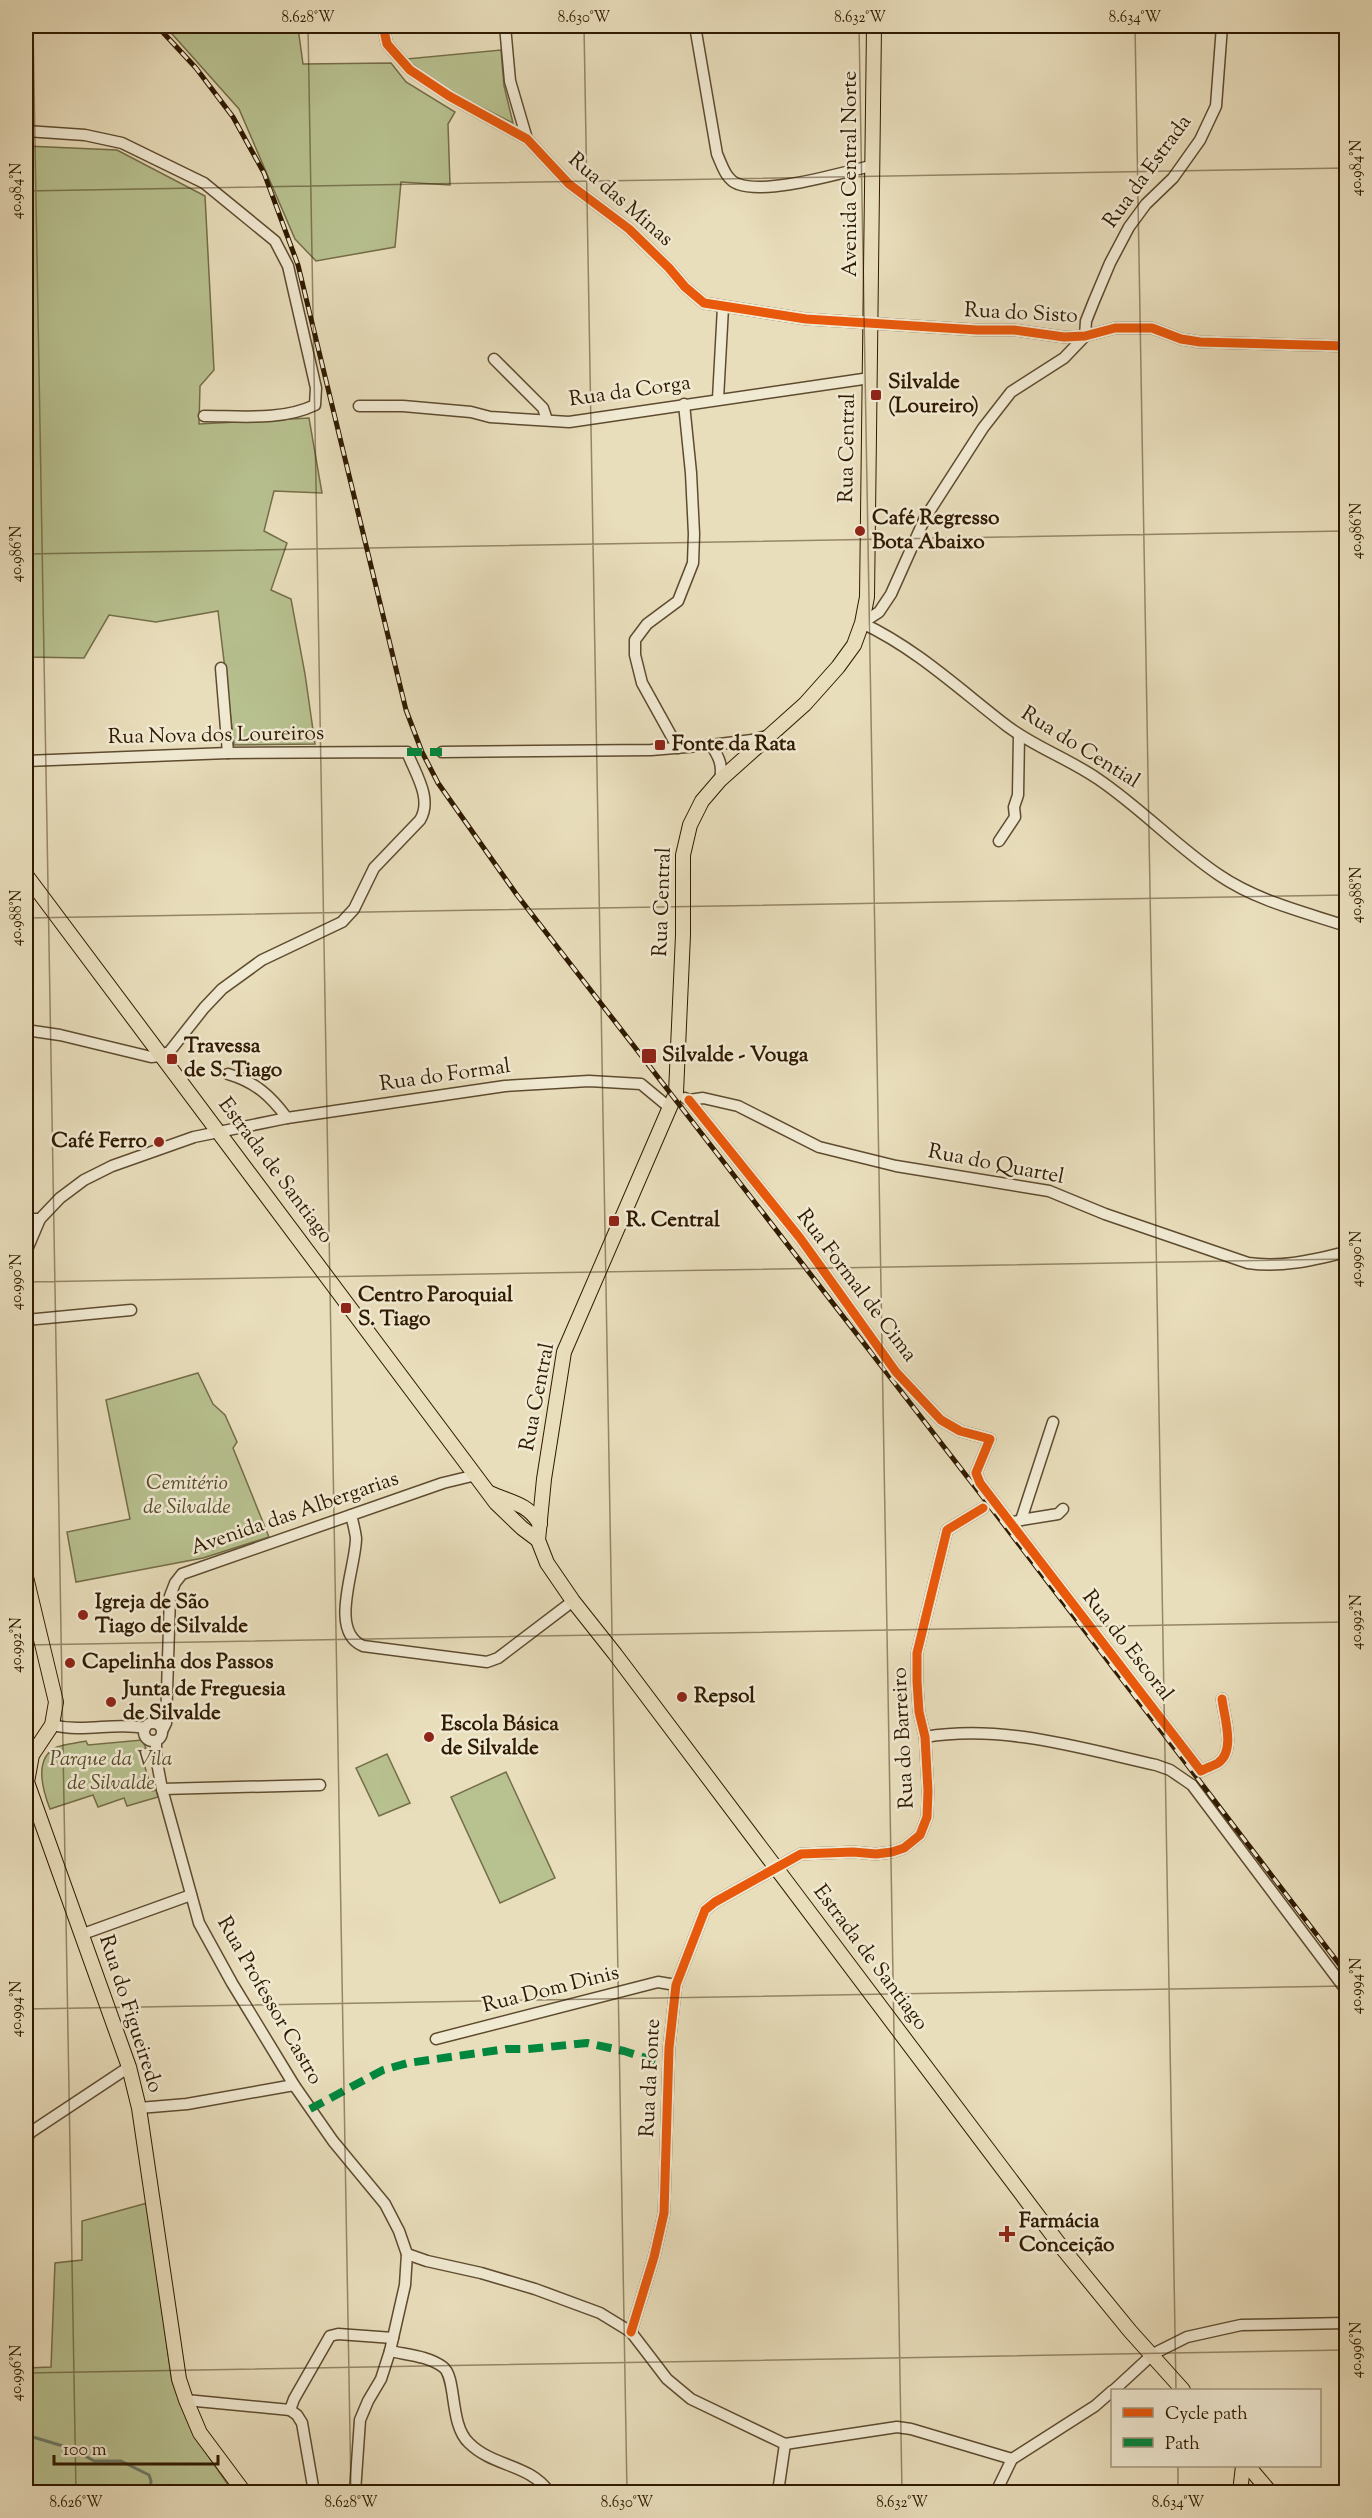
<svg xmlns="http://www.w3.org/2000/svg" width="1372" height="2518" font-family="'Sorts Mill Goudy',serif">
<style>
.green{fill:#b8c190;stroke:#746e48;stroke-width:1.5}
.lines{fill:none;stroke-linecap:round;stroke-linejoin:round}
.stream{stroke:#6d7b68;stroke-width:3}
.minor-casing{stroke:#5e4b2f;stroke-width:13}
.major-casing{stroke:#2f1a00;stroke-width:16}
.minor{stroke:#f1ead3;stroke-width:10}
.major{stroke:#e9debc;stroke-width:14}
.rail-casing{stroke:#2f1a00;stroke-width:5}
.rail{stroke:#f1ead3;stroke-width:3;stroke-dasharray:9;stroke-linecap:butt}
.quiet{stroke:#00873e;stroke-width:8;stroke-dasharray:15 8;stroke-linecap:butt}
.cycleway-casing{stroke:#f1ead3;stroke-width:13}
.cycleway{stroke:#e8590c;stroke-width:9}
.ticks{fill:none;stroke:#2f1a00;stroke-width:1.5;stroke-opacity:0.45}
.poi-dot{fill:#8f2418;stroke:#f1ead3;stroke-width:2}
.labels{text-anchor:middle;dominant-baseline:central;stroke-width:5;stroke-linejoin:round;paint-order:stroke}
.street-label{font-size:21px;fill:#2f1a00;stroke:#f1ead3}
.poi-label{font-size:21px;font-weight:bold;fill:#2f1a00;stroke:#f1ead3;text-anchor:start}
.park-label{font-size:21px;font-style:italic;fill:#584c2b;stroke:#f1ead3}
.neatline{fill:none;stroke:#2f1a00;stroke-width:2}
.ticks-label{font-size:15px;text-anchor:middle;fill:#2f1a00}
</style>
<rect width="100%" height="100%" fill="#e9debc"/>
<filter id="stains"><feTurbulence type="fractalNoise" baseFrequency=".00333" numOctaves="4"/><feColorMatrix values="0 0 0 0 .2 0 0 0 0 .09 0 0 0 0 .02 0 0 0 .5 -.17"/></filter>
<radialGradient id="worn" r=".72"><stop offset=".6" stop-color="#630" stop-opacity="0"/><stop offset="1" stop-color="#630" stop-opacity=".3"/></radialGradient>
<g class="green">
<polygon points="165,26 277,26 277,28 298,28 303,64 391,63 406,82 455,112 448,124 450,185 401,182 395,247 316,261 295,239 239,109"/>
<polygon points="501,50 504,86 513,123 445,89 406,59"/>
<polygon points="26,146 117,150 205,196 214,370 200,386 199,424 309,418 322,493 274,491 264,531 287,543 271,590 291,599 305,674 315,744 234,745 218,611 156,622 109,615 84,658 26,657"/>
<polygon points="198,1373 213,1404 225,1415 237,1442 233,1448 269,1537 203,1558 76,1582 67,1532 130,1519 106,1400"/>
<path d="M142 1740 146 1748 140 1750 152 1791 156 1790 158 1797 127 1806 124 1798 98 1807 93 1795 50 1809C43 1791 33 1758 57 1747 65 1744 77 1743 86 1741L88 1745Z"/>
<polygon points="387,1754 410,1803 379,1816 356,1768"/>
<polygon points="506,1772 555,1878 500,1903 451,1797"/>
<polygon points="147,2203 172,2381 193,2434 233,2492 26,2492 26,2368 51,2367 55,2263 82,2260 82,2221"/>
</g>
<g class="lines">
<polyline class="stream" points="26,2435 73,2449 94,2461 121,2461 149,2475 151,2481 150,2492"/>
<defs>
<g id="minor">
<polyline points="383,26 387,44 410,70 449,96 527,139 569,184 629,229 669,268 685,287 704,303 806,319 977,330 1014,330 1064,337 1085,336 1115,328 1152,328 1181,339 1200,342 1346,346"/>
<polyline points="505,26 510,81 527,139"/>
<path d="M695 26 717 154C722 165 726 180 738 184 768 195 839 173 871 166"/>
<path d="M26 131 85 135 122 143 204 183 275 241 288 266 316 388 315 405C282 421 240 416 204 416"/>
<polyline points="494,359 543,408 547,420"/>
<polyline points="718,399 723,307"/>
<polyline points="359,406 403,406 471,412 490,417 569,422 870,378"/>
<polyline points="862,623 879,612 891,594 925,518 983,428 1011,392 1064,358 1085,336 1086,321 1094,301 1110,263 1129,227 1146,204 1173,178 1200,140 1216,106 1222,26"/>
<path d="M862 623C917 649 959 689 1007 726 1035 747 1069 759 1098 779 1141 808 1177 847 1219 875 1257 901 1304 912 1346 926"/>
<polyline points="221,668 228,753"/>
<polyline points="711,745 752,740 767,736"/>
<polyline points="678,748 642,683 635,655 635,640 647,624 678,601 693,563 694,534 691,473 684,404"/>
<path d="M442 752 651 750 711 745C719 757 723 765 720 780"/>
<path d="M26 761 228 753 407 752C415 773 433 799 420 820L374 868 354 909 342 922 262 960 222 989 204 1008 170 1051 161 1056 151 1057 60 1035 26 1030"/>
<polyline points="999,841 1015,817 1014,807 1018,795 1019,735"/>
<path d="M228 1074C255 1082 270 1095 287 1118"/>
<path d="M685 1098 689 1100 703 1098 738 1106 819 1147 896 1166 1049 1191 1105 1214 1248 1263C1282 1268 1313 1260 1346 1252"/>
<path d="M689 1100 800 1238 896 1372 941 1420 960 1431 990 1439 976 1473 980 1483 1201 1771C1206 1768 1213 1766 1218 1763 1236 1751 1224 1717 1222 1699"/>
<polyline points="26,1219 40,1219"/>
<polyline points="26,1252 40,1219 60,1198 84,1180 112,1166 194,1137 287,1118 505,1086 589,1081 641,1084 670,1108"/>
<polyline points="26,1320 131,1310"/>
<path d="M351 1515C353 1523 355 1530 356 1538 356 1568 328 1631 363 1646L487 1662 498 1658 573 1601"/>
<polyline points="1021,1520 1058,1514 1063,1509"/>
<polyline points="1010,1523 1021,1520 1053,1422"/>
<circle cx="153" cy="1732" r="9"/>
<path d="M52 1725C84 1733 114 1722 145 1728"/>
<polyline points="162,1731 166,1723 170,1596 175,1583 182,1574 443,1483 476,1475"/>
<path d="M925 1737C1003 1724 1080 1748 1156 1765L1170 1770 1192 1785 1346 1990"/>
<polyline points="156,1741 156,1757 162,1789 199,1923 232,1983 294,2085 333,2141 385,2204 399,2231 407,2254 405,2285 390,2351 381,2379 368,2401 360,2420 355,2492"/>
<polyline points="162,1789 320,1785"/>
<polyline points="83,1934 191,1895"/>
<polyline points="436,2039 658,1982 676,1985"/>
<polyline points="139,2108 187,2104 294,2085"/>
<polyline points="26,2139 31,2132 129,2067"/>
<polyline points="407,2254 427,2261 481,2273 535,2289 600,2313 631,2332 667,2379 691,2399 785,2444 897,2427 911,2429 1012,2459 1095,2406 1112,2391"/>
<polyline points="631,2332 654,2257 664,2213 669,2048 676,1985 705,1910 715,1902 801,1854 853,1852 876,1854 892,1852 904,1848 920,1835 927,1817 928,1791 925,1737 919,1712 917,1681 917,1653 947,1530 983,1508"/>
<path d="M390 2351C408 2355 428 2356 443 2367 457 2377 449 2425 469 2443 493 2467 530 2464 549 2492"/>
<polyline points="1114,2390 1153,2354 1187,2337 1241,2325 1346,2323"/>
<polyline points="186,2400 290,2410"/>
<polyline points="290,2410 294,2399 330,2336 338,2334 393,2338"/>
<polyline points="290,2410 297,2415 302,2423 314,2492"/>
<polyline points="778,2492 785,2444"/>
<polyline points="996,2492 1012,2459"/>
</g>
<g id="major">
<polyline points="874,26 867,597 862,623 854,645 838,667 805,704 720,780 702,801 690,825 683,855 683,935 676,1093 564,1352 544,1479 538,1540 547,1563 573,1601 615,1654 1063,2249 1130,2331 1183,2390"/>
<polyline points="26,875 496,1503 522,1528 538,1540"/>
<path d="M490 1493C512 1503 527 1503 540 1524"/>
<polyline points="26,1577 56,1702 52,1725 32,1755 27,1782 129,2067 139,2108 179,2379 186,2400 200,2433 244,2492"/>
<polyline points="1248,2466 1270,2492"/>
<polyline points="1240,2492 1243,2466"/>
</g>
</defs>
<use href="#minor" class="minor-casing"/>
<use href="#major" class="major-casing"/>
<use href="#minor" class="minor"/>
<use href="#major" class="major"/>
<defs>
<polyline id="rail" points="157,26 196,68 233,117 264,173 298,265 406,710 422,752 438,783 517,895 989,1505 1346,1973"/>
</defs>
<use href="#rail" class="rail-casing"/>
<use href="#rail" class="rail"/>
<g class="quiet">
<polyline points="407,752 442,752"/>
<polyline points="310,2109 383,2070 408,2063 506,2049 528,2049 587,2043 624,2051 668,2065"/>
</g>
<defs>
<g id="cycleway">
<polyline points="383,26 387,44 410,70 449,96 527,139 569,184 629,229 669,268 685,287 704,303 806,319 977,330 1014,330 1064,337 1085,336 1115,328 1152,328 1181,339 1200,342 1346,346"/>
<path d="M689 1100 800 1238 896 1372 941 1420 960 1431 990 1439 976 1473 980 1483 1201 1771C1206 1768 1213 1766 1218 1763 1236 1751 1224 1717 1222 1699"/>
<polyline points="631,2332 654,2257 664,2213 669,2048 676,1985 705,1910 715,1902 801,1854 853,1852 876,1854 892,1852 904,1848 920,1835 927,1817 928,1791 925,1737 919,1712 917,1681 917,1653 947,1530 983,1508"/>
</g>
</defs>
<use href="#cycleway" class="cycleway-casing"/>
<use href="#cycleway" class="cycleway"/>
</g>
<path class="ticks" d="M33 26 76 2492M308 26 351 2492M584 26 627 2492M859 26 902 2492M1135 26 1176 2390M26 191 1346 168M26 554 1346 531M26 918 1346 895M26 1282 1346 1259M26 1645 1346 1622M26 2009 1346 1986M26 2373 1346 2350M1178 2466V2492"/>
<g class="poi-dot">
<rect x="870" y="389" width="12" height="12" rx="3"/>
<circle cx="860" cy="531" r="6"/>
<rect x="654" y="739" width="12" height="12" rx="3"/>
<rect x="641" y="1048" width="16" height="16" rx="3"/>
<rect x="166" y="1053" width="12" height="12" rx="3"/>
<circle cx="159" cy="1142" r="6"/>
<rect x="608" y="1215" width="12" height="12" rx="3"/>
<rect x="340" y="1302" width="12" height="12" rx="3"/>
<circle cx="83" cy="1615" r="6"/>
<circle cx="70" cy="1663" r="6"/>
<circle cx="682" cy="1697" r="6"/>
<circle cx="111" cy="1702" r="6"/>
<circle cx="429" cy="1737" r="6"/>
<path d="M1004 2225h6v6h6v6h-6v6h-6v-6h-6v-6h6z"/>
</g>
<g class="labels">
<g class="street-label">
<text transform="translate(1148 172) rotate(-54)">Rua da Estrada</text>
<text transform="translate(851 174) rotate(-90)">Avenida Central Norte</text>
<text transform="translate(620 200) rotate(41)">Rua das Minas</text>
<text transform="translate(1021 314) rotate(3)">Rua do Sisto</text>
<text transform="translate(630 392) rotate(-8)">Rua da Corga</text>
<text transform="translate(848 448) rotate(-89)">Rua Central</text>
<text transform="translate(216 736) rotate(-1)">Rua Nova dos Loureiros</text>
<text transform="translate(1080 748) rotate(32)">Rua do Cential</text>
<text transform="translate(663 902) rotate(-88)">Rua Central</text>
<text transform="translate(445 1076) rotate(-8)">Rua do Formal</text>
<text transform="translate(996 1165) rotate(11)">Rua do Quartel</text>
<text transform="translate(275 1171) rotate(53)">Estrada de Santiago</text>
<text transform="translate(856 1286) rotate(53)">Rua Formal de Cima</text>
<text transform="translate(538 1397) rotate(-79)">Rua Central</text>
<text transform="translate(295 1514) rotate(-19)">Avenida das Albergarias</text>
<text transform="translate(1127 1646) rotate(52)">Rua do Escoral</text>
<text transform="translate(904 1738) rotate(-93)">Rua do Barreiro</text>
<text transform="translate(870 1958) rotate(53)">Estrada de Santiago</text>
<text transform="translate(551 1990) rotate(-14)">Rua Dom Dinis</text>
<text transform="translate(269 2001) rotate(60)">Rua Professor Castro</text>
<text transform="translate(130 2014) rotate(72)">Rua do Figueiredo</text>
<text transform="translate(651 2078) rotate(-87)">Rua da Fonte</text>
</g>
<g class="poi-label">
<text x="888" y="383">Silvalde<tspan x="888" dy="24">(Loureiro)</tspan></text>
<text x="872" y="519">Café Regresso<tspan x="872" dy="24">Bota Abaixo</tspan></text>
<text x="672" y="745">Fonte da Rata</text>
<text x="184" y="1047">Travessa<tspan x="184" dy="24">de S. Tiago</tspan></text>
<text x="662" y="1056">Silvalde - Vouga</text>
<text x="147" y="1142" text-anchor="end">Café Ferro</text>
<text x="626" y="1221">R. Central</text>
<text x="358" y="1296">Centro Paroquial<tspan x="358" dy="24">S. Tiago</tspan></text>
<text x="95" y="1603">Igreja de São<tspan x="95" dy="24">Tiago de Silvalde</tspan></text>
<text x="82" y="1663">Capelinha dos Passos</text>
<text x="123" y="1690">Junta de Freguesia<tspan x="123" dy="24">de Silvalde</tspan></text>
<text x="694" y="1697">Repsol</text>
<text x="441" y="1725">Escola Básica<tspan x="441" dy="24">de Silvalde</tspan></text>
<text x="1019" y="2222">Farmácia<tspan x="1019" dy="24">Conceição</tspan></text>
</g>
<g class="park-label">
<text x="187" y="1484">Cemitério<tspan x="187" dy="24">de Silvalde</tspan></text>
<text x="111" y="1760">Parque da Vila<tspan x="111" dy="24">de Silvalde</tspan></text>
</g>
</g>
<rect width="1372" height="2518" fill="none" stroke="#e9debc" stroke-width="66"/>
<rect x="1111" y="2389" width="210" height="78" fill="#f1ead3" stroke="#a3977f" stroke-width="1.5"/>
<rect x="1123" y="2408" width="30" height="9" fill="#e8590c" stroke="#a3977f" stroke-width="1.5"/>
<text x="1165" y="2419" font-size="18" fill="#2f1a00">Cycle path</text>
<rect x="1123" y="2438" width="30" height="9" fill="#00873e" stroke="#a3977f" stroke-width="1.5"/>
<text x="1165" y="2449" font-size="18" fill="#2f1a00">Path</text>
<path d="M54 2455v9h164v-9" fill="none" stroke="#2f1a00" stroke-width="3"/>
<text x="63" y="2455" font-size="18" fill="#2f1a00" stroke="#f1ead3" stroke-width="4.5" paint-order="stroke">100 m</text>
<rect x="33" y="33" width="1306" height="2452" class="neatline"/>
<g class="ticks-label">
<text x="308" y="22">8.628°W</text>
<text x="584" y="22">8.630°W</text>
<text x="860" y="22">8.632°W</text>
<text x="1135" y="22">8.634°W</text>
<text transform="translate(1356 168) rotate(-90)" y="5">40.984°N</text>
<text transform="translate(16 191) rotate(-90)" y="5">40.984°N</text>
<text transform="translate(1356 531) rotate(-90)" y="5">40.986°N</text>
<text transform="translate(16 554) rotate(-90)" y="5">40.986°N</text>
<text transform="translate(1356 895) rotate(-90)" y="5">40.988°N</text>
<text transform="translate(16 918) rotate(-90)" y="5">40.988°N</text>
<text transform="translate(1356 1259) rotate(-90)" y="5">40.990°N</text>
<text transform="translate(16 1282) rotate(-90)" y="5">40.990°N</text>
<text transform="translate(1356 1622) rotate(-90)" y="5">40.992°N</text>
<text transform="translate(16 1645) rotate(-90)" y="5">40.992°N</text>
<text transform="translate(1356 1986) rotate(-90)" y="5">40.994°N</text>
<text transform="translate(16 2009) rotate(-90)" y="5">40.994°N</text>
<text transform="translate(1356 2350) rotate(-90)" y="5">40.996°N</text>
<text transform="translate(16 2373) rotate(-90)" y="5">40.996°N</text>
<text x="76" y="2507">8.626°W</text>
<text x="351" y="2507">8.628°W</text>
<text x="627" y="2507">8.630°W</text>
<text x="902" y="2507">8.632°W</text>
<text x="1178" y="2507">8.634°W</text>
</g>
<rect width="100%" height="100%" filter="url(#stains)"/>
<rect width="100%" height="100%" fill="url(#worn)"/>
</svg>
